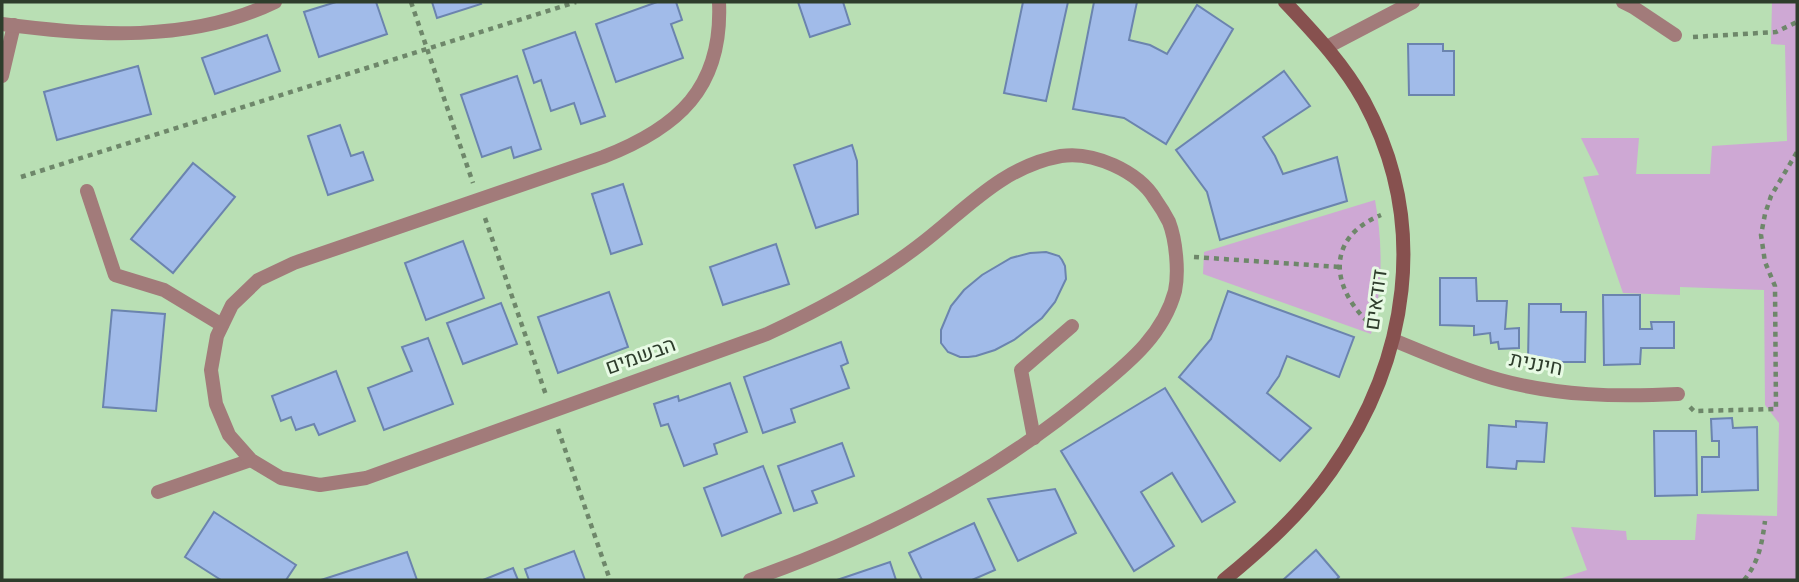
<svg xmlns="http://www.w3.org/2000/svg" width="1799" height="582" font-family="Overpass,Heebo,sans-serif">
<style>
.green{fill:#cea8d4}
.building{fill:#a1bbe9;stroke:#6b84ae;stroke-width:2}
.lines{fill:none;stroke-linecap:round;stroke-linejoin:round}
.path{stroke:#6e876a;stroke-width:4.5;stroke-dasharray:5 5;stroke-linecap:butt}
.lane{stroke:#a27b7a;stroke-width:14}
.street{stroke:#a27b7a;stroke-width:14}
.secondary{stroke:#87514f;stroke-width:14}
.labels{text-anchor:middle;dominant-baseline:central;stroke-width:6;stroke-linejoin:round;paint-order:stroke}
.street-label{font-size:21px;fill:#2e3d2c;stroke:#e7fae4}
</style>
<rect width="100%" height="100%" fill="#b9dfb4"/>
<g class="green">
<polygon points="1772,2 1797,2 1797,580 1556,580 1587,570 1571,527 1626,531 1627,540 1695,540 1697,514 1777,516 1779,423 1765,405 1764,290 1680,287 1680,295 1623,293 1583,177 1599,175 1581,138 1639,138 1636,174 1710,174 1712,146 1787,141 1785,45 1771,44"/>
<path d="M1375 200C1383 245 1383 289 1371 334L1203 274 1204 252Z"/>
</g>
<g class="building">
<polygon points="336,2 376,2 387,34 319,57 304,12"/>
<polygon points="432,2 480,2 481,4 437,18"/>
<polygon points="657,2 676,2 682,20 671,24 683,58 616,82 596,24"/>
<polygon points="798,2 843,2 850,24 810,37"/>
<polygon points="1023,2 1068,2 1046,101 1004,93"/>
<polygon points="1094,2 1137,2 1129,40 1150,45 1167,54 1197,5 1233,29 1166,144 1124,118 1073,109"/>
<polygon points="575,32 605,116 581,124 574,103 551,111 541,80 534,83 523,50"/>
<polygon points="267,35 280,71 215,94 202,58"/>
<polygon points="1408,44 1443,44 1443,51 1454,51 1454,95 1409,95"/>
<polygon points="138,66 151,114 57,140 44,92"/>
<polygon points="1284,71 1310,106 1263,137 1275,156 1283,174 1337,157 1347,201 1220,240 1207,192 1176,150"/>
<polygon points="517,76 541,149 514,158 511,147 482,157 461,95"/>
<polygon points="340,125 351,156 363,152 373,180 328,195 308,136"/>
<polygon points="852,145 857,161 858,214 816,228 794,165"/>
<polygon points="193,163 235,197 173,273 131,239"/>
<polygon points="623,184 642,244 611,254 592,194"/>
<polygon points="463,241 484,298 426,320 405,263"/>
<polygon points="776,244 789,284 723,305 710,267"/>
<polygon points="1046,252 1059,256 1062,260 1065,266 1066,279 1055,302 1042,318 1014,340 995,350 976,356 968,357 960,357 948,352 941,343 941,330 951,306 964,290 982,275 1011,258 1030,253"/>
<polygon points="1440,278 1476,278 1477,301 1507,301 1505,329 1519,328 1519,348 1499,349 1498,342 1491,343 1490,333 1474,335 1474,326 1440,325"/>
<polygon points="1228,291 1354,337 1339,377 1287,356 1279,376 1267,393 1311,428 1280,461 1179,377 1211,339"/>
<polygon points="609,292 628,347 558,373 538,317"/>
<polygon points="1603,295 1640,295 1640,329 1652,329 1651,322 1674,322 1674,348 1641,348 1640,364 1604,365"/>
<polygon points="501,303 517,344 463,364 447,323"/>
<polygon points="1529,304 1561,304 1561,312 1586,312 1585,362 1528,362"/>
<polygon points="112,310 165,314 156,411 103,407"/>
<polygon points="428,338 453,404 384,430 368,388 412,371 402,347"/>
<polygon points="841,342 848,363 841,366 849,388 791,409 795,422 763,433 744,377"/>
<polygon points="336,371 355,421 319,435 314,424 296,430 291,417 281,421 272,396"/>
<polygon points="730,383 747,432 714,444 717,454 684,466 668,424 661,426 654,404 678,396 679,401"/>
<polygon points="1165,388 1235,502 1202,522 1172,473 1141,492 1174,546 1134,571 1061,451"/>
<polygon points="1732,418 1733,428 1757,427 1758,490 1702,492 1702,457 1719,457 1719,441 1712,441 1711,419"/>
<polygon points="1516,421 1547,423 1544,462 1517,461 1516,469 1487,467 1489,425 1516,427"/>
<polygon points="1654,431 1696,431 1697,495 1655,496"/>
<polygon points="842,443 854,476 812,491 817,503 794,511 778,466"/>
<polygon points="763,466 781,513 722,536 704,488"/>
<polygon points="1055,489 1076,533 1018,561 988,499"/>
<polygon points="214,512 296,565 286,580 221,580 185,557"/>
<polygon points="974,523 995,570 972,580 922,580 909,553"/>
<polygon points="1316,550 1339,577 1336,580 1283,580"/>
<polygon points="574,551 585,580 529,580 525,569"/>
<polygon points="407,552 417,580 321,580"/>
<polygon points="890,562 896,580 837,580"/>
<polygon points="513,568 518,580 483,580"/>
</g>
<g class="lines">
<g class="path">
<polyline points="411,2 473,183"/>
<polyline points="1693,37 1776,32 1797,22"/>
<polyline points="21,177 576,2"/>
<polyline points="485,218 546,395"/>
<polyline points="1194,257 1340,267"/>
<path d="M1375 328C1332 293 1322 239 1381 215"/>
<polyline points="1690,407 1694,411 1776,409 1775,286 1765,262 1761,235 1765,214 1771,196 1797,152"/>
<polyline points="558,429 610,580"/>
<path d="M1744 580C1759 562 1762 543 1765 521"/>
</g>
<g class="lane">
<polyline points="2,76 14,25"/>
<polyline points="87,191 115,275 164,290 222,325"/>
<polyline points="1034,438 1021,370 1072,326"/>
<polyline points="158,492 251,460"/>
</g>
<g class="street">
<path d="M719 2C723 88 678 128 603 157L294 263 258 280 232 305 217 336 211 370 216 404 229 435 251 460 281 478 320 485 366 478 767 334C819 310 871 282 917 247 964 212 1000 167 1061 156 1093 151 1138 171 1155 199 1160 206 1165 214 1169 222 1176 240 1179 272 1175 291 1164 333 1131 361 1099 387 997 474 876 536 750 580"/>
<polyline points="1623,2 1633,7 1675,35"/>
<path d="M2 24C91 36 191 43 275 2"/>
<polyline points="1327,47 1413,2"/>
<path d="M1393 340C1428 354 1463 370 1500 380 1558 396 1618 397 1678 394"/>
</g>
<path class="secondary" d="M1224 580C1263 548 1302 513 1331 471 1409 360 1430 223 1364 101 1343 63 1314 33 1285 2"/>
</g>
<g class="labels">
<g class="street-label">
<text transform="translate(1377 300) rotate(-82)">דודאים</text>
<text transform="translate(641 357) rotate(-20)">הבשמים</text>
<text transform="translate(1536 365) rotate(11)">חיננית</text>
</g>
</g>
<rect width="1799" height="582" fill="none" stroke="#2e3d2c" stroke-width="7"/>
</svg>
